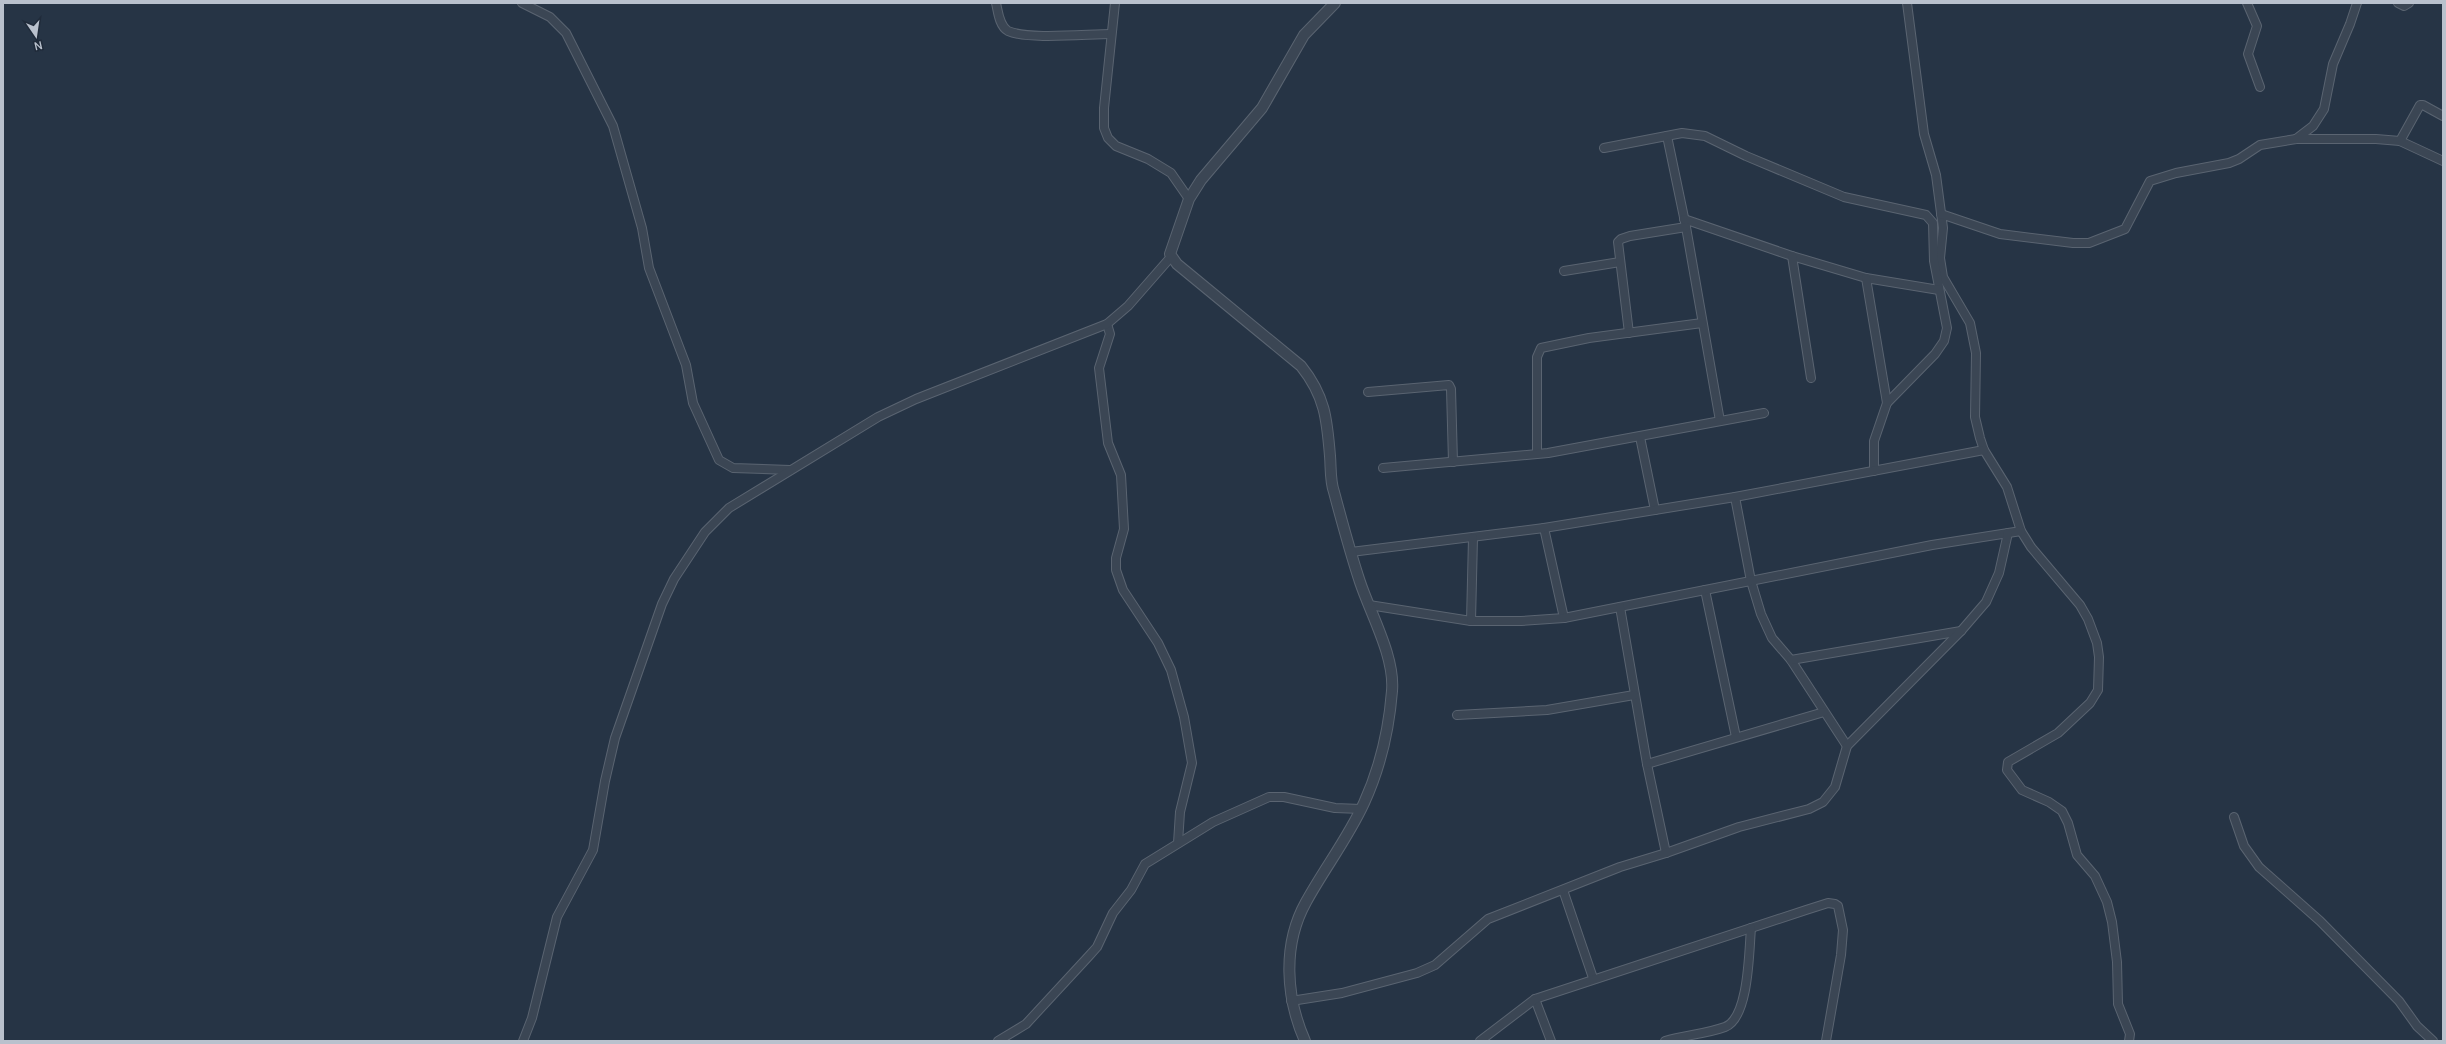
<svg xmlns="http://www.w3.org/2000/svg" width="2446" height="1044" font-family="Manrope,sans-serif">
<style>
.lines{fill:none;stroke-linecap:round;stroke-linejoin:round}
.minor-casing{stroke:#5a6471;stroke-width:10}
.tertiary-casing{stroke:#5a6471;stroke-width:12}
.minor{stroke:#3b4654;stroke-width:8}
.tertiary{stroke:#3b4654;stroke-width:10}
</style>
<rect width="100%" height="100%" fill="#263445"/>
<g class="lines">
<defs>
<g id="minor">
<polyline points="522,3 550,17 566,33 613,126 642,228 649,268 686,365 693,403 719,460 733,468 790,470"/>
<path d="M996 3C998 11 999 26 1008 31 1028 40 1087 34 1111 34"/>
<polyline points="1115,3 1104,108 1104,128 1108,138 1116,146 1148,159 1171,173 1189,199"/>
<polyline points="1907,3 1924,134 1936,175 1943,228 1940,258 1943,277 1970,323 1976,353 1975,417 1980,438 1984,450 2007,487 2021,531 2031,547 2080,605 2088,619 2097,643 2099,657 2098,690 2090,703 2058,733 2008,762 2007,770 2022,790 2049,802 2062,811 2068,823 2077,855 2095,876 2107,902 2112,922 2117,962 2118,1004 2130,1034 2129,1041"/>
<polyline points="2247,3 2257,26 2248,54 2260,87"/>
<polyline points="2398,3 2404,6 2409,3"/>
<polyline points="1667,136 1686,227 1720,421"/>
<polyline points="2296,139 2313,126 2324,109 2333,64 2350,24 2357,3"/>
<polyline points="2400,141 2420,105 2423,105 2443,116"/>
<polyline points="1604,148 1682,133 1705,136 1746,156 1844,197 1926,215 1933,223 1934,261 1947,328 1944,341 1935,354 1887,403 1874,441 1874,471"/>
<polyline points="1941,214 2000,234 2073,243 2089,243 2125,229 2150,181 2176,173 2229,163 2239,159 2260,145 2296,139 2376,139 2400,141 2443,161"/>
<polyline points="1684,219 1792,256 1866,278 1939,290"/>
<polyline points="1792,256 1811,378"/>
<polyline points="1564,271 1620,262"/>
<polyline points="1866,278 1887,403"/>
<polyline points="1107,324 1110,334 1099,368 1108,443 1121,475 1124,529 1116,558 1116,570 1123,590 1158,643 1171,670 1184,717 1192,763 1180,812 1178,843"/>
<polyline points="1629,333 1618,242 1621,239 1630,236 1686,227"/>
<polyline points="1368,392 1449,385 1451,389 1453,462"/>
<polyline points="1640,437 1655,510"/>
<polyline points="1537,453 1537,357 1541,348 1589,338 1702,323"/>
<polyline points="1383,468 1548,453 1764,413"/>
<polyline points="1735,497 1751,581 1761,614 1772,638 1791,660 1847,746"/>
<polyline points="1544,528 1564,618"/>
<polyline points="1351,552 1544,528 1735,497 1984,450"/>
<polyline points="1705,590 1736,737"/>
<polyline points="1369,605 1471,621 1521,621 1564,618 1932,545 2021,531"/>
<polyline points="1620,607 1647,764 1666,853"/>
<polyline points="1471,621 1473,538"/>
<polyline points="1791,660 1961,631"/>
<polyline points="1457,715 1547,710 1634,695"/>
<polyline points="1647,764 1824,712"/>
<polyline points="2234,817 2244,846 2259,867 2320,921 2399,1001 2417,1026 2433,1041"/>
<polyline points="1563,890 1593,978"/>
<polyline points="1535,999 1551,1041"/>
<polyline points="1291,1001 1342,993 1417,973 1435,965 1488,919 1620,867 1666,853 1739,827 1809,809 1823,802 1835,787 1847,746 1961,631 1986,602 1999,573 2008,533"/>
<polyline points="523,1041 532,1018 557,917 593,850 605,781 615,738 662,604 674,579 705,532 729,508 878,417 916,399 1107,324 1128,306 1170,258"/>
<polyline points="998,1041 1026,1024 1088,957 1097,947 1113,913 1131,890 1145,864 1213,822 1269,797 1284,797 1335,808 1361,809"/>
<polyline points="1480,1041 1535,999 1806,910 1828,903 1835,904 1838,906 1843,930 1841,955 1826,1041"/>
<path d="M1665 1041C1684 1035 1706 1034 1725 1027 1749 1018 1749 951 1751 928"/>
</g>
<path id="tertiary" d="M1305 1041C1286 998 1282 945 1306 902 1324 869 1348 838 1364 803 1380 768 1389 729 1392 691 1395 657 1371 615 1360 582 1350 552 1342 522 1334 492 1330 481 1331 468 1330 456 1327 419 1325 396 1301 366L1177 264 1170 254 1189 199 1201 180 1262 108 1304 35 1335 3"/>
</defs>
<use href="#minor" class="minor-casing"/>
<use href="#tertiary" class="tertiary-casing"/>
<use href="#minor" class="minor"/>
<use href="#tertiary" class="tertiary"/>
</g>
<rect width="2446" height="1044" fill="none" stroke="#b9c1cd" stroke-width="8"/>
<g transform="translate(36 36) rotate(167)" stroke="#202b3a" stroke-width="3" paint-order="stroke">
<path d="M0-3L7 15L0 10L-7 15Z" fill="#b9c1cd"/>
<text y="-6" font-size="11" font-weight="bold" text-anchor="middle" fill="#b9c1cd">N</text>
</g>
</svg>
